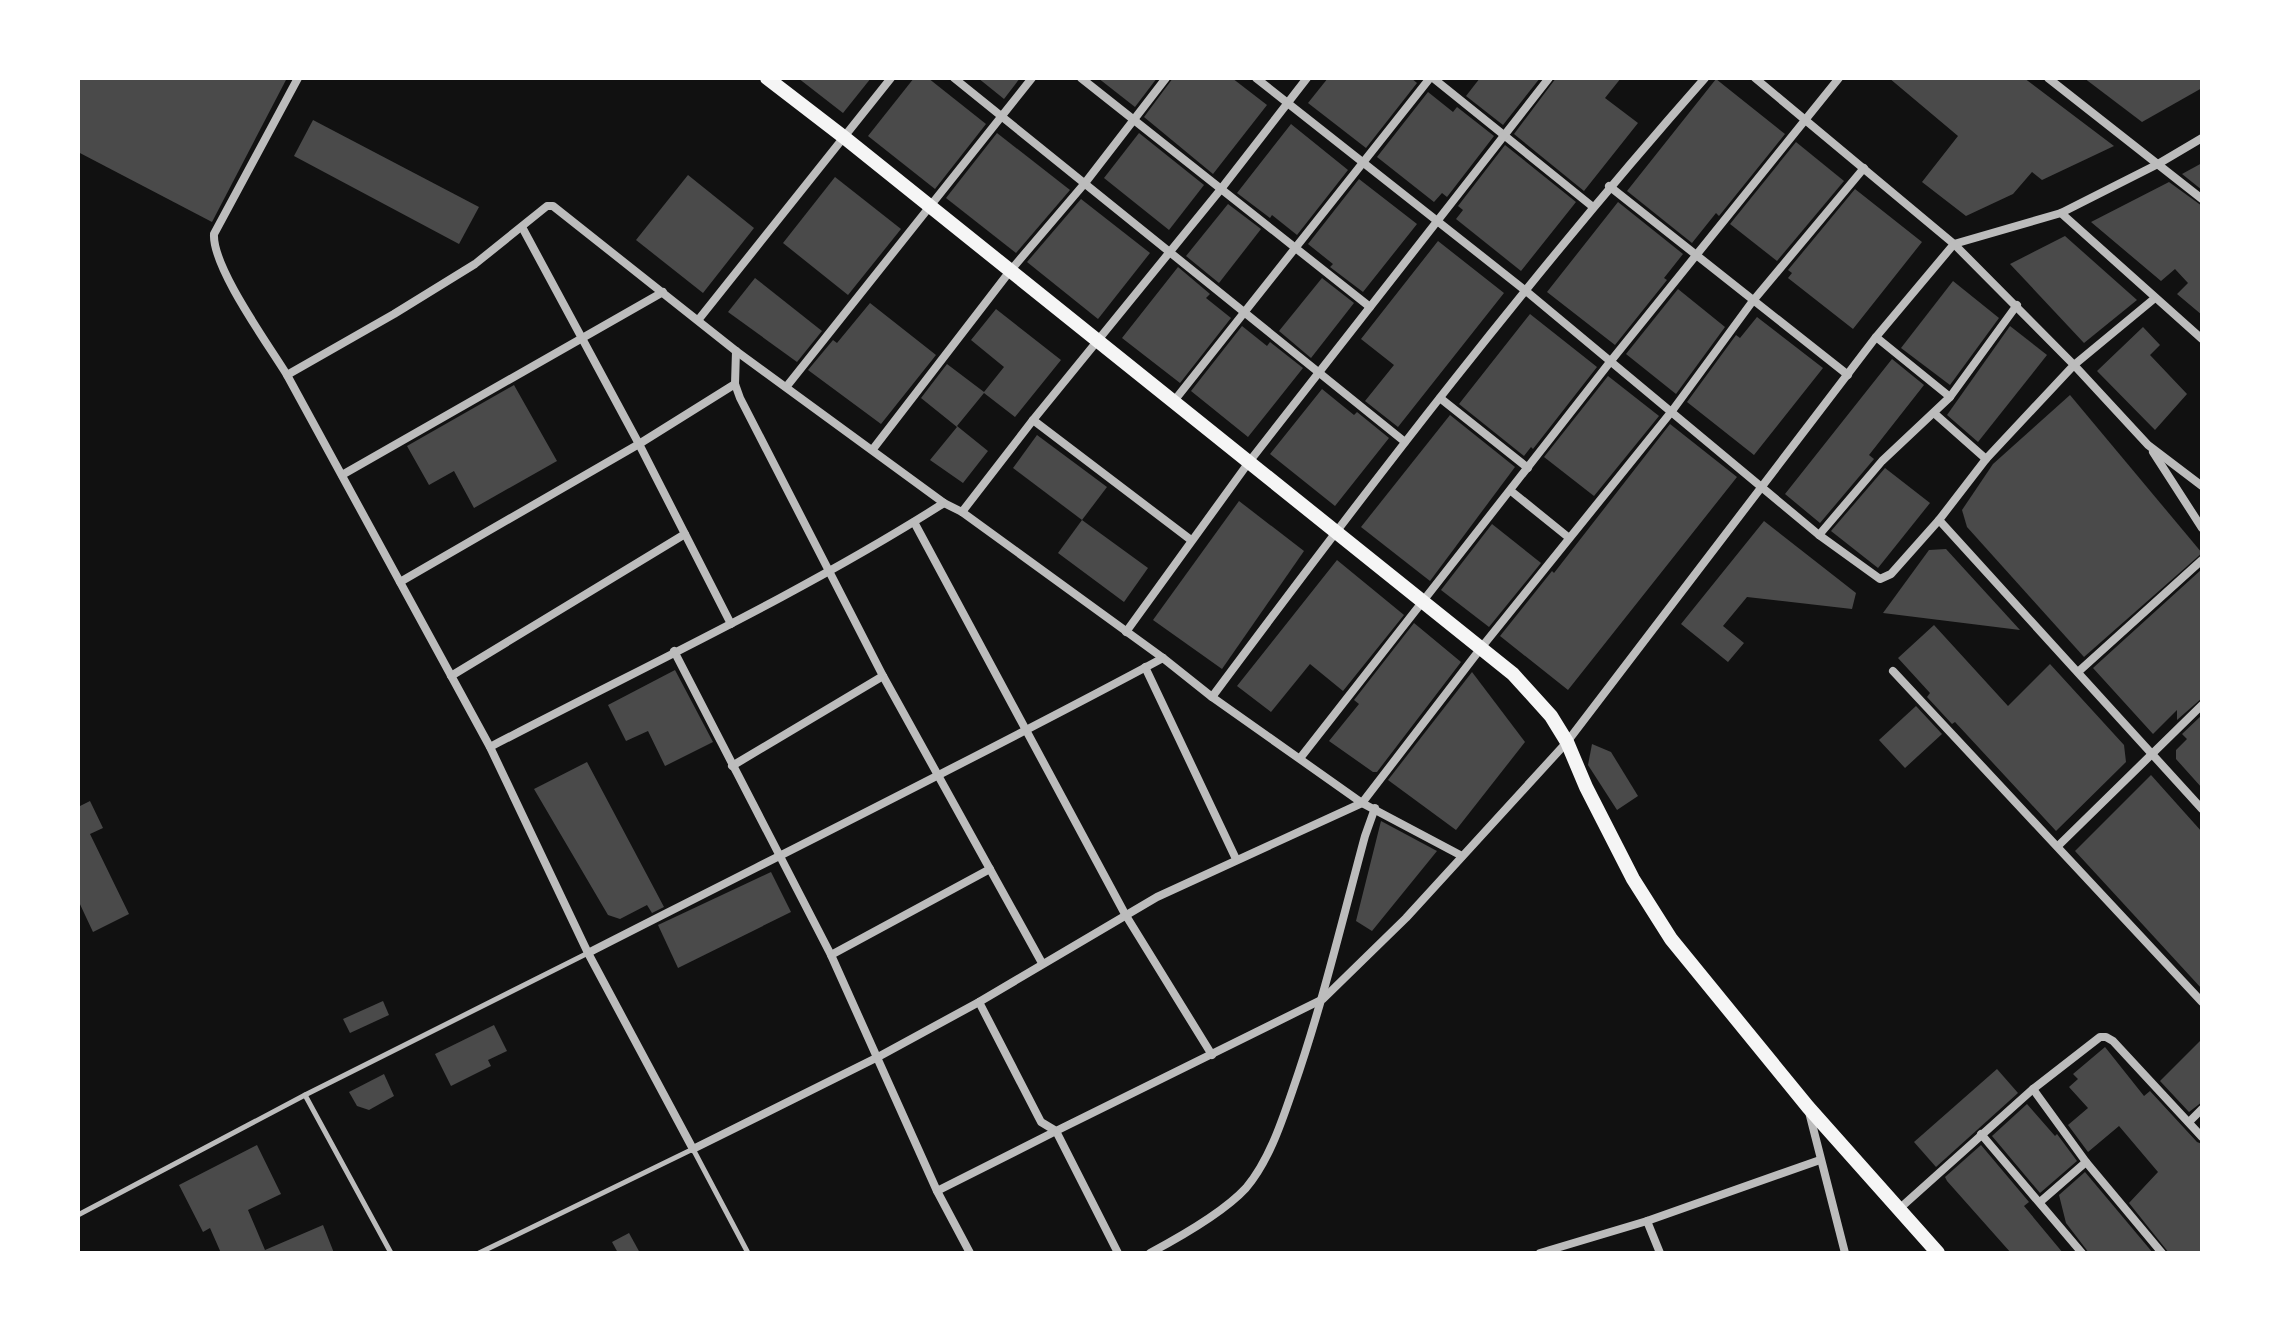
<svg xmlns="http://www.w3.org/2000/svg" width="2280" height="1331" font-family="'Fira Sans',sans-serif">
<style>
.building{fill:#4a4a4a}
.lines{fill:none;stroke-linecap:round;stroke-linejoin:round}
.service{stroke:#bcbcbc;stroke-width:5}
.minor{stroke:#bcbcbc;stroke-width:8}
.secondary{stroke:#f5f5f5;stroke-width:14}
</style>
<rect width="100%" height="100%" fill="#111"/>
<g class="building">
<polygon points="78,78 287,78 212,222 78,152"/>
<polygon points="798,78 871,78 843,113"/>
<polygon points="914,78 928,78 986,124 935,189 868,136"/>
<polygon points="978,78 1020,78 1004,99"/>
<polygon points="1098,78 1157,78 1135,107"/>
<polygon points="1173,78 1232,78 1267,105 1213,174 1144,117"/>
<polygon points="1328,78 1411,78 1417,83 1366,148 1308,103"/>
<polygon points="1480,78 1540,78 1503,125 1466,96"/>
<polygon points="1556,78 1621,78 1605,98 1638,123 1584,191 1514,134"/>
<polygon points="1889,78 2024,78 2114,146 2042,180 2032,172 2013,194 1966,216 1922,182 1958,136"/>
<polygon points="2084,78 2202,78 2202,88 2142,122"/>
<polygon points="1716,79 1785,134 1719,216 1716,213 1692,243 1627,191"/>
<polygon points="1428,92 1453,112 1457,107 1494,136 1447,197 1442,193 1434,202 1377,157"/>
<polygon points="313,120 479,207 459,244 294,156"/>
<polygon points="1291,124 1348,170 1297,235 1272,215 1270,218 1237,193"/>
<polygon points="997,133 1070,190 1016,253 946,198"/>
<polygon points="1139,133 1204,185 1169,230 1104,178"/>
<polygon points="1796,142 1844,181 1777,261 1730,224"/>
<polygon points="1505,145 1576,202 1521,271 1456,219 1463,210 1458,206"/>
<polygon points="2202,163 2202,190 2182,174"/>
<polygon points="688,175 754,228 703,293 636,240"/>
<polygon points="835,177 901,229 848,295 783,243"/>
<polygon points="1359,179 1417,224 1363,292 1330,267 1333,264 1308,244"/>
<polygon points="2169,182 2202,206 2202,315 2177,294 2188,283 2175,269 2161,281 2091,222"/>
<polygon points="1855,189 1922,242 1853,329 1788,278 1792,273 1788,270"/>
<polygon points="1081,199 1150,253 1098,319 1027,262"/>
<polygon points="1618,202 1683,254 1664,278 1667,280 1615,345 1547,292"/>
<polygon points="1228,204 1261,229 1219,283 1186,256"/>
<polygon points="2065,236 2137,300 2084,343 2010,264"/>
<polygon points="1438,241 1504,293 1398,427 1365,401 1394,365 1361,339"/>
<polygon points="1178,267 1210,294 1206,298 1231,318 1180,383 1122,338"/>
<polygon points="755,278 822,331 797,362 728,312"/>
<polygon points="1322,278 1354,303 1311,358 1279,331"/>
<polygon points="1953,281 1999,318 1950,385 1901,348"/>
<polygon points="1678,289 1725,327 1676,394 1626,354"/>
<polygon points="870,303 936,355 881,424 808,370 833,340 837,343"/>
<polygon points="996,309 1061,360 1015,417 984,393 957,426 988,451 963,483 930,460 957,427 921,398 947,364 984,392 1004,367 971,340"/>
<polygon points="1530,314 1597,367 1533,449 1531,447 1524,456 1459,404"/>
<polygon points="1757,317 1823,368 1754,455 1687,402 1736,335 1740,338"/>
<polygon points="1242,326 1267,346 1270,342 1303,368 1248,437 1191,391"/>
<polygon points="2010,326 2047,355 1978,442 1947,415"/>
<polygon points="2143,327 2160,345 2150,355 2187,394 2155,430 2097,371"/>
<polygon points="1892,359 1924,385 1869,455 1874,459 1820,523 1785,494"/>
<polygon points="1608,376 1659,416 1594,496 1544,457"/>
<polygon points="514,385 557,461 474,508 454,471 429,485 407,446"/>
<polygon points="1322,389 1354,415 1357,412 1389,438 1335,506 1270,454"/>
<polygon points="2070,395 2202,553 2084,657 1967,527 1962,510 1993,464"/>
<polygon points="1450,415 1515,467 1430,581 1361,527"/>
<polygon points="1670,424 1737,477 1568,690 1500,636 1552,571 1554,573"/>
<polygon points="1037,435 1107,487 1082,520 1013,468"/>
<polygon points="1885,468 1930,503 1878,568 1831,531"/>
<polygon points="1239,501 1304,551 1222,669 1153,620"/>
<polygon points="1082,520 1148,568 1124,602 1058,553"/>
<polygon points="1764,521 1856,593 1852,609 1747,597 1723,626 1744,643 1728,662 1681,624"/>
<polygon points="1492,524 1541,563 1489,627 1441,590"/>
<polygon points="1946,549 2020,630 1883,613 1929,550"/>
<polygon points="1337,560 1404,615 1343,691 1310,664 1271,712 1237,686"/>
<polygon points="2202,569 2202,698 2177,720 2177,710 2153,734 2093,668"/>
<polygon points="1414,623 1461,662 1377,772 1373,772 1329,741 1359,704 1354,700"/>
<polygon points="1934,625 2008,706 2050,664 2124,745 2126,762 2056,831 1955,722 1952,724 1927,697 1930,693 1898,658"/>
<polygon points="675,670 713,742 665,766 648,731 626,741 608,705"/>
<polygon points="1472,672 1525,742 1456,830 1388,780"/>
<polygon points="1916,706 1942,734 1905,768 1879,740"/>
<polygon points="2202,715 2202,788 2176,759 2176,750 2187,739 2182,734"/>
<polygon points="1592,744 1611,752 1638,796 1617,810 1588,765"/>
<polygon points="587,762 664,907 652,913 647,905 620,919 608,915 534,789"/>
<polygon points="2151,775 2202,832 2202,989 2075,851"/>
<polygon points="90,801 103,828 90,834 129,914 93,932 78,900 78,807"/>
<polygon points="1381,821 1437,851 1372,931 1356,921"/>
<polygon points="771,872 791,912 678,968 658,925"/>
<polygon points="383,1001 389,1015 350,1033 343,1019"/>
<polygon points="494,1025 507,1051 488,1060 491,1066 451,1086 435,1054"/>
<polygon points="2202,1039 2202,1102 2189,1112 2160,1081"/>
<polygon points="2105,1047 2144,1096 2150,1091 2197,1142 2202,1144 2202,1253 2169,1253 2129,1203 2158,1172 2119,1126 2088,1152 2068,1125 2088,1108 2069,1087 2078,1079 2073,1074"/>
<polygon points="1997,1069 2018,1093 1936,1167 1914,1142"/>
<polygon points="384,1074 394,1096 369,1110 357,1106 349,1092"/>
<polygon points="2027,1104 2055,1136 2057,1134 2077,1161 2040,1193 1992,1136"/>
<polygon points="257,1145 281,1194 248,1210 265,1250 323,1225 334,1253 221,1253 210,1228 203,1232 179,1185"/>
<polygon points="1981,1145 2029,1202 2024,1206 2063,1253 2011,1253 1947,1181 1945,1177"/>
<polygon points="2085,1172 2153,1253 2089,1253 2066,1223 2059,1195"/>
<polygon points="629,1233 640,1253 618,1253 612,1242"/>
</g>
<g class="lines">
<g class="service">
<polyline points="305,1095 391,1253"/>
<polyline points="78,1215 305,1095 588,953"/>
<polyline points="479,1253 693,1149 748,1253"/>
</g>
<g class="minor">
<path d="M298 78 214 234C212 267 268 344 287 375L490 747 588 953 693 1149 878 1057 979 1002 1157 897 1362 803 1481 648 1672 411 1752 302 1864 168"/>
<polyline points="954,78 1405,442"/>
<polyline points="1081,78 1370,307"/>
<polyline points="1256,78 1526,291 1819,535 1880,579 1891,574 1939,520"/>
<polyline points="1433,78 1593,207"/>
<polyline points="1755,78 1954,244 2074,365 1986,459 1939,520 2202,809"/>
<polyline points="2048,78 2202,199"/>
<polyline points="1609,186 1848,375"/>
<polyline points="2061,213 2202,339"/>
<polyline points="522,227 639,444 731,624"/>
<polyline points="2155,298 2074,365 2148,445 2202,486"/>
<polyline points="699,319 891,78"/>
<polyline points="1876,337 1950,397"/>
<polyline points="736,351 735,384 740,398 883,676 1042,963"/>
<polyline points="287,375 394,314 475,264 547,206 553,206 736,351 944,503 962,512 1163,658 1212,697 1362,803 1462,856"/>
<polyline points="787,386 1032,78"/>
<polyline points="1440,398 1528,468"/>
<polyline points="1174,401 1430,78"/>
<polyline points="1934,413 1986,459"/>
<polyline points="1033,420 1191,540"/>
<polyline points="873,449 1010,271 1085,183 1166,78"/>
<polyline points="2153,452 2202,528"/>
<polyline points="342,475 663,292"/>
<polyline points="1511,491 1568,537"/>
<polyline points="962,512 1033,420 1221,189 1307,78"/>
<polyline points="914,522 1125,914 1212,1055"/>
<polyline points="1819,535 1882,461 1950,397 2017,305"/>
<polyline points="400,582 639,444 735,384"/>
<polyline points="1126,632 1249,462 1549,78"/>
<polyline points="674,651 831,955 937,1191 970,1253"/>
<polyline points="1145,667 1236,859"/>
<polyline points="1893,671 2202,1002"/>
<polyline points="2078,672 2202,560"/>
<polyline points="451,676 685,534"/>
<path d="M1212 697C1369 486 1530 276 1705 78"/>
<path d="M490 747C643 667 799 595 944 503"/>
<polyline points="1301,757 1610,362 1839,78"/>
<polyline points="732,766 883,676"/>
<polyline points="2058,846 2202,705"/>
<path d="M588 953C780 855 973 760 1163 658"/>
<polyline points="831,955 990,869"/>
<polyline points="979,1002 1041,1122 1056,1131 1323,999 1406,918 1567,742 1876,337 1954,244 2061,213 2158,164 2202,138"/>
<polyline points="2033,1089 2086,1162 2162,1253"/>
<polyline points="1809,1112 1845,1253"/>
<polyline points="2189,1122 2202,1109"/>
<polyline points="1981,1134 2082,1253"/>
<polyline points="937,1191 1056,1131 1118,1253"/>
<polyline points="2040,1202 2086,1162"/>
<polyline points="1899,1209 2033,1089 2100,1037 2106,1037 2113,1041 2202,1137"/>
<polyline points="1647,1221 1660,1253"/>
<path d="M1150 1253C1180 1237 1223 1213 1246 1188 1269 1161 1282 1121 1293 1089 1322 1006 1342 921 1365 836L1375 808"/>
<polyline points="1540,1253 1647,1221 1820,1160"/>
</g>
<polyline class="secondary" points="767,78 845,138 1513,674 1551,716 1567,742 1586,787 1633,879 1671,939 1808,1107 1938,1253"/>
</g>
<rect width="2280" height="1331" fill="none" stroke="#ffffff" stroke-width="160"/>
</svg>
